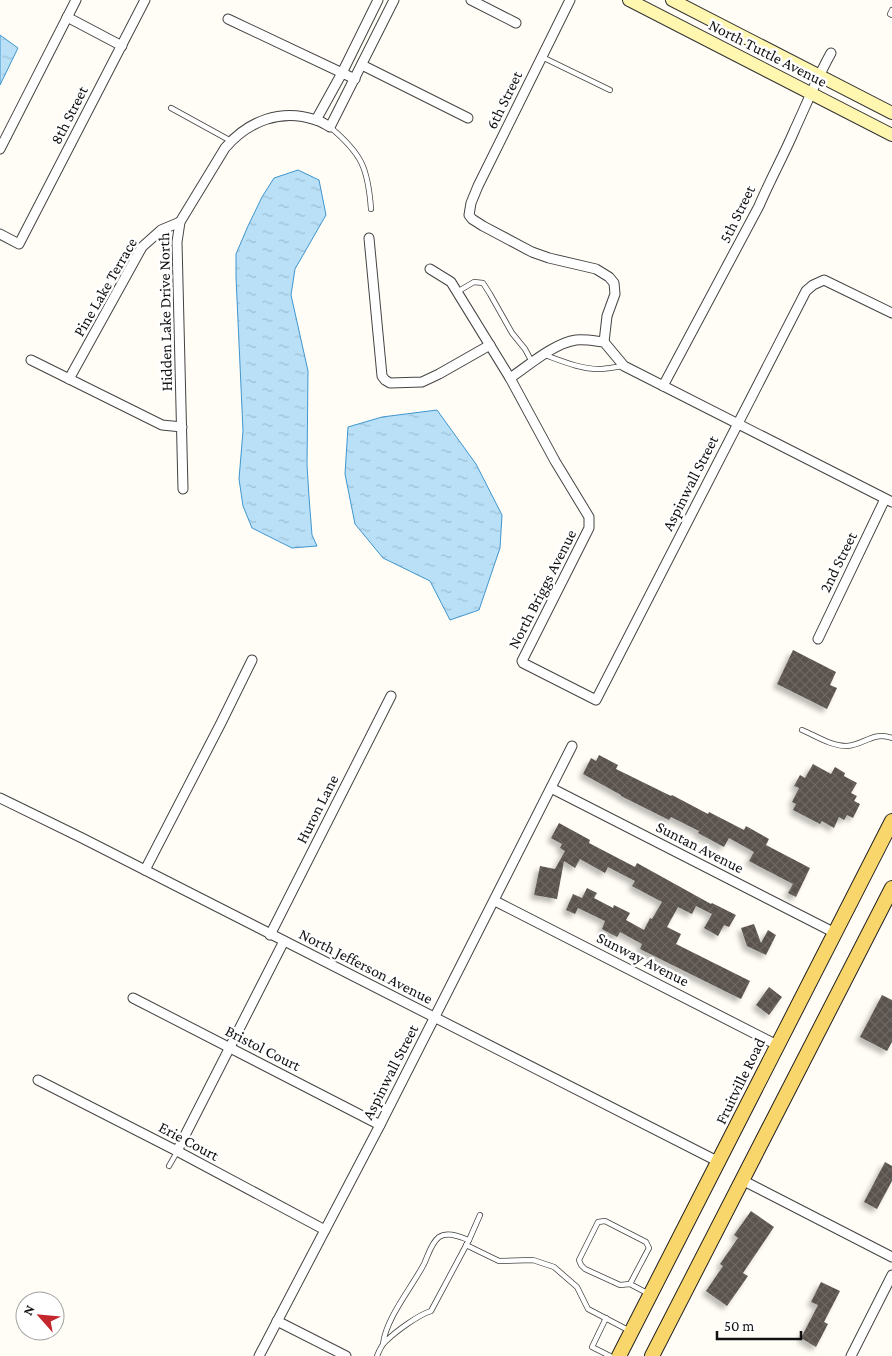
<svg xmlns="http://www.w3.org/2000/svg" width="892" height="1356" font-family="'Crimson Pro',serif">
<style>
.water{fill:url(#water-ripples);stroke:#3f96cf}
.building{fill:url(#building-cross-hatch);filter:url(#shadow)}
.lines{fill:none;stroke-linecap:round;stroke-linejoin:round}
.service-casing{stroke:#444;stroke-width:6}
.minor-casing{stroke:#444;stroke-width:11}
.secondary-casing{stroke:#333;stroke-width:14}
.primary-casing{stroke:#222;stroke-width:16}
.service{stroke:#fff;stroke-width:4.5}
.minor{stroke:#fff;stroke-width:9}
.secondary{stroke:#fff6b0;stroke-width:12}
.primary{stroke:#f9d66b;stroke-width:14}
.labels{text-anchor:middle;dominant-baseline:central;stroke-width:5;stroke-linejoin:round;paint-order:stroke}
.street-label{font-size:16px;fill:#111;stroke:#fff}
</style>
<defs>
<pattern id="water-ripples" width="26" height="14" patternUnits="userSpaceOnUse" patternTransform="scale(1.25)"><rect width="26" height="14" fill="#b9e0f7"/><path d="M2 4q2-2 4 0t4 0M15 11q2-2 4 0t4 0" fill="none" stroke="#9ebfd3"/></pattern>
<pattern id="building-cross-hatch" width="8" height="8" patternUnits="userSpaceOnUse" patternTransform="scale(1.25)"><rect width="8" height="8" fill="#5a524d"/><path d="M0 0l8 8M0 8l8-8" fill="none" stroke="#6d6662"/></pattern>
<filter id="shadow"><feDropShadow dx="-4" dy="4" stdDeviation="2.5" flood-color="#0004"/></filter>
</defs>
<rect width="100%" height="100%" fill="#fffdf5"/>
<g class="water">
<polygon points="0,35 18,48 0,85"/>
<polygon points="298,170 319,180 326,215 295,269 291,295 308,371 307,465 309,497 312,535 317,546 292,548 252,528 243,506 239,479 243,431 236,277 236,254 248,226 262,197 274,178"/>
<polygon points="437,410 476,464 502,515 500,548 479,610 450,620 430,581 383,558 355,524 345,474 348,427 382,417"/>
</g>
<g class="building">
<polygon points="793,650 836,672 830,685 837,688 827,709 777,684"/>
<polygon points="599,755 618,765 616,769 671,796 672,795 708,814 709,812 744,830 746,826 769,839 766,845 810,868 796,897 788,893 793,884 749,861 754,852 729,838 724,847 698,833 699,831 671,817 669,820 621,796 621,795 583,774 591,758 596,761"/>
<polygon points="813,764 831,774 835,767 845,773 844,776 857,783 851,793 857,796 854,801 860,804 853,818 847,815 844,820 839,817 834,828 822,821 820,824 793,810 796,804 792,802 799,788 794,786 800,775 805,778"/>
<polygon points="559,823 590,840 589,843 635,867 637,863 711,904 712,903 736,915 729,927 724,925 718,936 704,928 712,914 696,906 692,914 678,907 667,927 681,934 676,944 750,981 741,999 640,949 642,944 620,932 617,937 602,929 605,921 578,908 575,914 566,910 573,894 582,898 587,888 597,893 594,898 613,908 614,905 630,913 626,920 644,930 650,918 652,919 662,902 632,886 635,881 608,867 605,873 580,859 575,868 564,861 557,899 534,895 540,866 555,869 565,851 560,848 562,844 551,838"/>
<polygon points="754,924 761,943 768,930 776,935 766,955 747,946 741,928"/>
<polygon points="769,987 782,997 769,1015 756,1005"/>
<polygon points="882,995 892,1000 892,1042 887,1051 860,1037"/>
<polygon points="885,1162 892,1166 892,1181 877,1209 864,1202"/>
<polygon points="751,1211 774,1227 743,1273 748,1276 727,1306 706,1291 723,1266 720,1264 738,1238 734,1235"/>
<polygon points="821,1282 840,1291 824,1322 828,1324 816,1347 801,1338 818,1305 811,1302"/>
</g>
<g class="lines">
<defs>
<g id="service">
<polyline points="892,10 890,14 892,15"/>
<polyline points="542,57 610,90"/>
<polyline points="171,108 231,141"/>
<path d="M330 127C362 154 368 168 371 209"/>
<polyline points="457,292 474,282 483,283 490,294 512,333 525,349 532,362"/>
<path d="M545 355C562 361 580 369 599 369 607 369 615 367 623 366"/>
<path d="M802 730C816 736 831 746 847 746 864 745 873 731 892 738"/>
<polyline points="169,1166 177,1152"/>
<polyline points="469,1240 480,1215"/>
<polyline points="466,1245 499,1261 533,1260 554,1267 577,1287 588,1309 630,1331"/>
<polyline points="630,1284 649,1248 646,1242 605,1221 598,1222 579,1260 581,1265 585,1269 620,1285 630,1284 649,1294"/>
<polyline points="606,1318 592,1347 610,1356"/>
<path d="M377 1356C379 1351 381 1346 385 1342 395 1332 418 1315 431 1311L469 1240C460 1237 448 1231 439 1237 431 1243 428 1256 424 1264 412 1287 386 1318 383 1344"/>
</g>
<g id="minor">
<polyline points="471,0 516,23"/>
<polyline points="570,0 478,186 471,203 469,215 472,219 483,226 532,252 549,258 596,269 609,277 614,283 615,294 607,316 604,342"/>
<polyline points="67,17 122,46"/>
<polyline points="228,19 355,79"/>
<polyline points="362,65 468,118"/>
<polyline points="316,120 342,73 378,0"/>
<polyline points="0,149 76,0"/>
<polyline points="0,234 19,244 145,0"/>
<polyline points="369,238 382,376 385,380 390,383 422,382 439,374 490,345"/>
<polyline points="430,269 451,282 510,378 555,461 589,517 589,528 522,661 523,663 596,700 806,291 813,285 824,280 892,313"/>
<polyline points="31,360 162,425 182,427"/>
<path d="M510 378C528 366 554 343 576 340 585 339 595 341 604 342L624 366 892 502"/>
<polyline points="69,379 142,247 161,230 180,222"/>
<path d="M663 386 759 206C770 180 784 155 795 129 807 103 817 78 831 53"/>
<path d="M183 489 177 242 180 222 225 148C248 121 281 108 316 120 321 121 326 125 330 127L394 0"/>
<polyline points="818,639 885,499"/>
<polyline points="551,788 835,933"/>
<polyline points="0,798 82,838 719,1162"/>
<polyline points="145,870 221,723 252,660"/>
<polyline points="495,901 777,1045"/>
<polyline points="270,935 391,696"/>
<polyline points="133,998 380,1125"/>
<polyline points="38,1080 177,1151 325,1230"/>
<polyline points="177,1151 284,941"/>
<polyline points="742,1180 892,1257"/>
<polyline points="277,1321 346,1356"/>
<polyline points="259,1356 380,1125 572,746"/>
<polyline points="851,1356 892,1275"/>
</g>
<g id="secondary">
<polyline points="629,0 892,135"/>
<polyline points="672,0 892,113"/>
</g>
<g id="primary">
<polyline points="619,1356 892,821"/>
<polyline points="652,1356 892,888"/>
</g>
</defs>
<use href="#service" class="service-casing"/>
<use href="#minor" class="minor-casing"/>
<use href="#secondary" class="secondary-casing"/>
<use href="#primary" class="primary-casing"/>
<use href="#service" class="service"/>
<use href="#minor" class="minor"/>
<use href="#secondary" class="secondary"/>
<use href="#primary" class="primary"/>
</g>
<g class="labels">
<g class="street-label">
<text transform="translate(768 53) rotate(27)">North Tuttle Avenue</text>
<text transform="translate(504 100) rotate(-64)">6th Street</text>
<text transform="translate(69 115) rotate(-63)">8th Street</text>
<text transform="translate(737 214) rotate(-64)">5th Street</text>
<text transform="translate(105 287) rotate(-60)">Pine Lake Terrace</text>
<text transform="translate(165 312) rotate(-91)">Hidden Lake Drive North</text>
<text transform="translate(690 483) rotate(-63)">Aspinwall Street</text>
<text transform="translate(838 562) rotate(-64)">2nd Street</text>
<text transform="translate(542 589) rotate(-63)">North Briggs Avenue</text>
<text transform="translate(317 809) rotate(-63)">Huron Lane</text>
<text transform="translate(700 847) rotate(27)">Suntan Avenue</text>
<text transform="translate(643 959) rotate(27)">Sunway Avenue</text>
<text transform="translate(366 966) rotate(27)">North Jefferson Avenue</text>
<text transform="translate(263 1048) rotate(27)">Bristol Court</text>
<text transform="translate(390 1072) rotate(-63)">Aspinwall Street</text>
<text transform="translate(740 1081) rotate(-64)">Fruitville Road</text>
<text transform="translate(189 1141) rotate(28)">Erie Court</text>
</g>
</g>
<g transform="translate(40 1316) rotate(297)"><circle r="24" fill="#ffffff" stroke="#a0a0a0"/>
<path d="M0-4L9 19L0 12L-9 19Z" fill="#c4262e"/>
<text y="-8" font-size="14" font-weight="bold" text-anchor="middle" fill="#111111">N</text>
</g>
<path d="M717 1331v8h84v-8" fill="none" stroke="#111111" stroke-width="2.5"/>
<text x="724" y="1331" font-size="15" fill="#111111" stroke="#ffffff" stroke-width="4" paint-order="stroke">50 m</text>
</svg>
